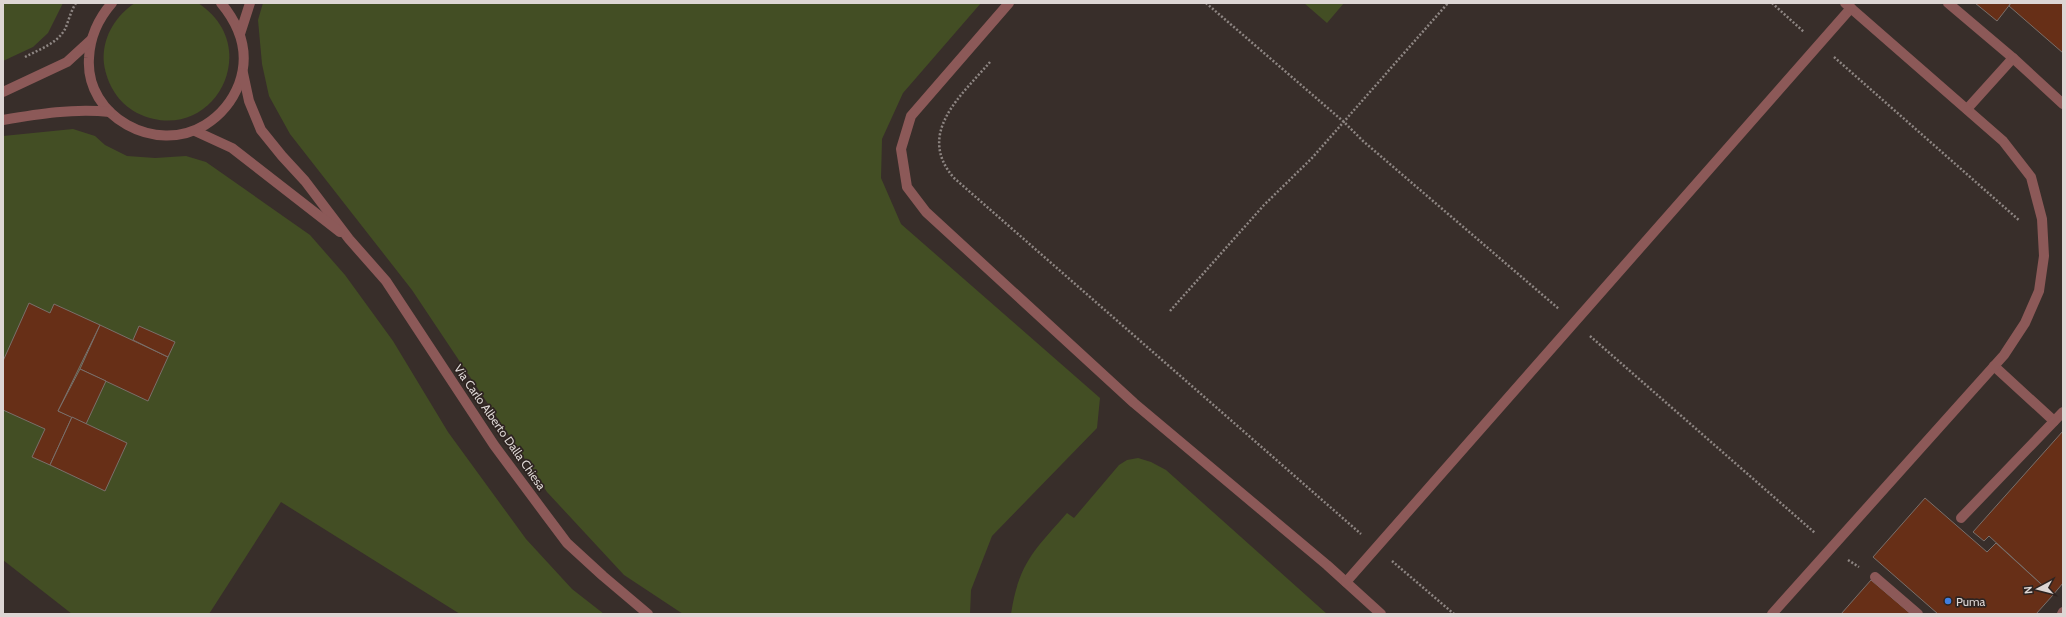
<svg xmlns="http://www.w3.org/2000/svg" width="2066" height="617" font-family="Cabin,sans-serif">
<style>
.green{fill:#434e24}
.building{fill:#672f17;stroke:#7a6f6a}
.lines{fill:none;stroke-linecap:round;stroke-linejoin:round}
.path{stroke:#8e8683;stroke-width:2.5;stroke-dasharray:2 2;stroke-linecap:butt}
.service{stroke:#8c5958;stroke-width:10}
.pedestrian{stroke:#8c5958;stroke-width:10}
.minor{stroke:#8c5958;stroke-width:10}
.shop-dot{fill:#3f7fe0;stroke:#2e2421;stroke-width:1.5}
.labels{text-anchor:middle;dominant-baseline:central;stroke-width:3.5;stroke-linejoin:round;paint-order:stroke}
.street-label{font-size:12px;fill:#ddd6d4;stroke:#2e2421}
.poi-label{font-size:12px;fill:#ddd6d4;stroke:#2e2421;text-anchor:start}
</style>
<rect width="100%" height="100%" fill="#382e2a"/>
<g class="green">
<polygon points="3,3 63,3 48,33 33,47 3,61"/>
<path d="M135 3H198C267 48 211 149 137 113 118 103 107 84 104 64 101 39 115 16 135 3Z"/>
<polygon points="263,3 981,3 903,93 882,139 881,178 901,224 1100,398 1097,428 992,536 971,590 970,614 683,614 624,575 547,492 412,290 290,134 269,96 262,64 258,20"/>
<polygon points="1304,3 1344,3 1327,23"/>
<polygon points="73,129 95,136 105,145 127,156 155,158 186,156 206,162 310,235 345,275 393,341 448,432 526,539 572,589 604,614 460,614 281,502 209,614 72,614 3,560 3,136"/>
<path d="M1138 458 1151 462 1166 470 1327 614H1011C1019 562 1035 550 1067 513L1074 518 1119 465 1127 460Z"/>
</g>
<g class="building">
<polygon points="1975,3 2011,3 1997,21"/>
<polygon points="2011,3 2063,3 2063,53 2009,6"/>
<polygon points="29,303 50,313 54,304 100,325 58,411 72,417 50,465 32,457 45,429 3,410 3,361"/>
<polygon points="100,325 168,357 148,401 80,369"/>
<polygon points="139,326 175,342 168,357 133,340"/>
<polygon points="80,369 106,381 86,424 58,411"/>
<polygon points="72,417 127,443 105,491 50,465"/>
<polygon points="2063,431 2063,583 2053,595 1989,536 1984,541 1973,532"/>
<polygon points="1925,498 1987,552 1996,543 2053,595 2036,614 1938,614 1873,557"/>
<polygon points="1871,580 1911,614 1841,614"/>
</g>
<g class="lines">
<g class="path">
<polyline points="1206,3 1344,122 1363,141 1559,309"/>
<polyline points="1772,3 1804,32"/>
<path d="M25 57C40 49 59 43 66 27 69 19 71 11 76 3"/>
<polyline points="1834,57 2020,221"/>
<path d="M990 62C962 95 915 133 954 178L1361 534"/>
<polyline points="1170,311 1264,205 1312,158 1448,3"/>
<polyline points="1590,336 1815,533"/>
<polyline points="1848,560 1859,567"/>
<polyline points="1392,561 1454,614"/>
</g>
<g class="service">
<polyline points="1009,3 911,116 901,149 907,187 926,212 1134,403 1327,565 1381,614"/>
<polyline points="1948,3 2013,58 1967,109"/>
<polyline points="2013,58 2063,104"/>
<polyline points="1994,366 2054,421"/>
<polyline points="1961,518 2063,412"/>
<polyline points="1346,582 1851,8"/>
<polyline points="1772,614 2004,355 2025,323 2039,291 2044,256 2042,219 2031,177 2003,141 1845,3"/>
</g>
<g class="pedestrian">
<polyline points="1875,577 1918,614"/>
<polyline points="2062,614 2063,612"/>
</g>
<g class="minor">
<path d="M112 3C98 19 90 36 89 58 85 117 156 155 205 125 221 115 232 102 239 84 250 54 241 27 221 3"/>
<polyline points="240,34 250,3"/>
<polyline points="243,73 249,101 261,130 282,156 305,181 349,239 386,281 494,445 546,515 567,543 603,576 648,614"/>
<polyline points="3,92 67,62 91,40"/>
<path d="M3 120C38 114 74 108 110 112"/>
<polyline points="195,131 232,148 340,232"/>
</g>
</g>
<circle class="shop-dot" cx="1948" cy="601" r="4"/>
<g class="labels">
<g class="street-label">
<text transform="translate(500 427) rotate(55)">Via Carlo Alberto Dalla Chiesa</text>
</g>
<g class="poi-label">
<text x="1956" y="601">Puma</text>
</g>
</g>
<rect width="2066" height="617" fill="none" stroke="#ddd6d4" stroke-width="8"/>
<g transform="translate(2038 589) rotate(263)" stroke="#2e2421" stroke-width="3" paint-order="stroke">
<path d="M0-3L7 15L0 10L-7 15Z" fill="#ddd6d4"/>
<text y="-6" font-size="11" font-weight="bold" text-anchor="middle" fill="#ddd6d4">N</text>
</g>
</svg>
